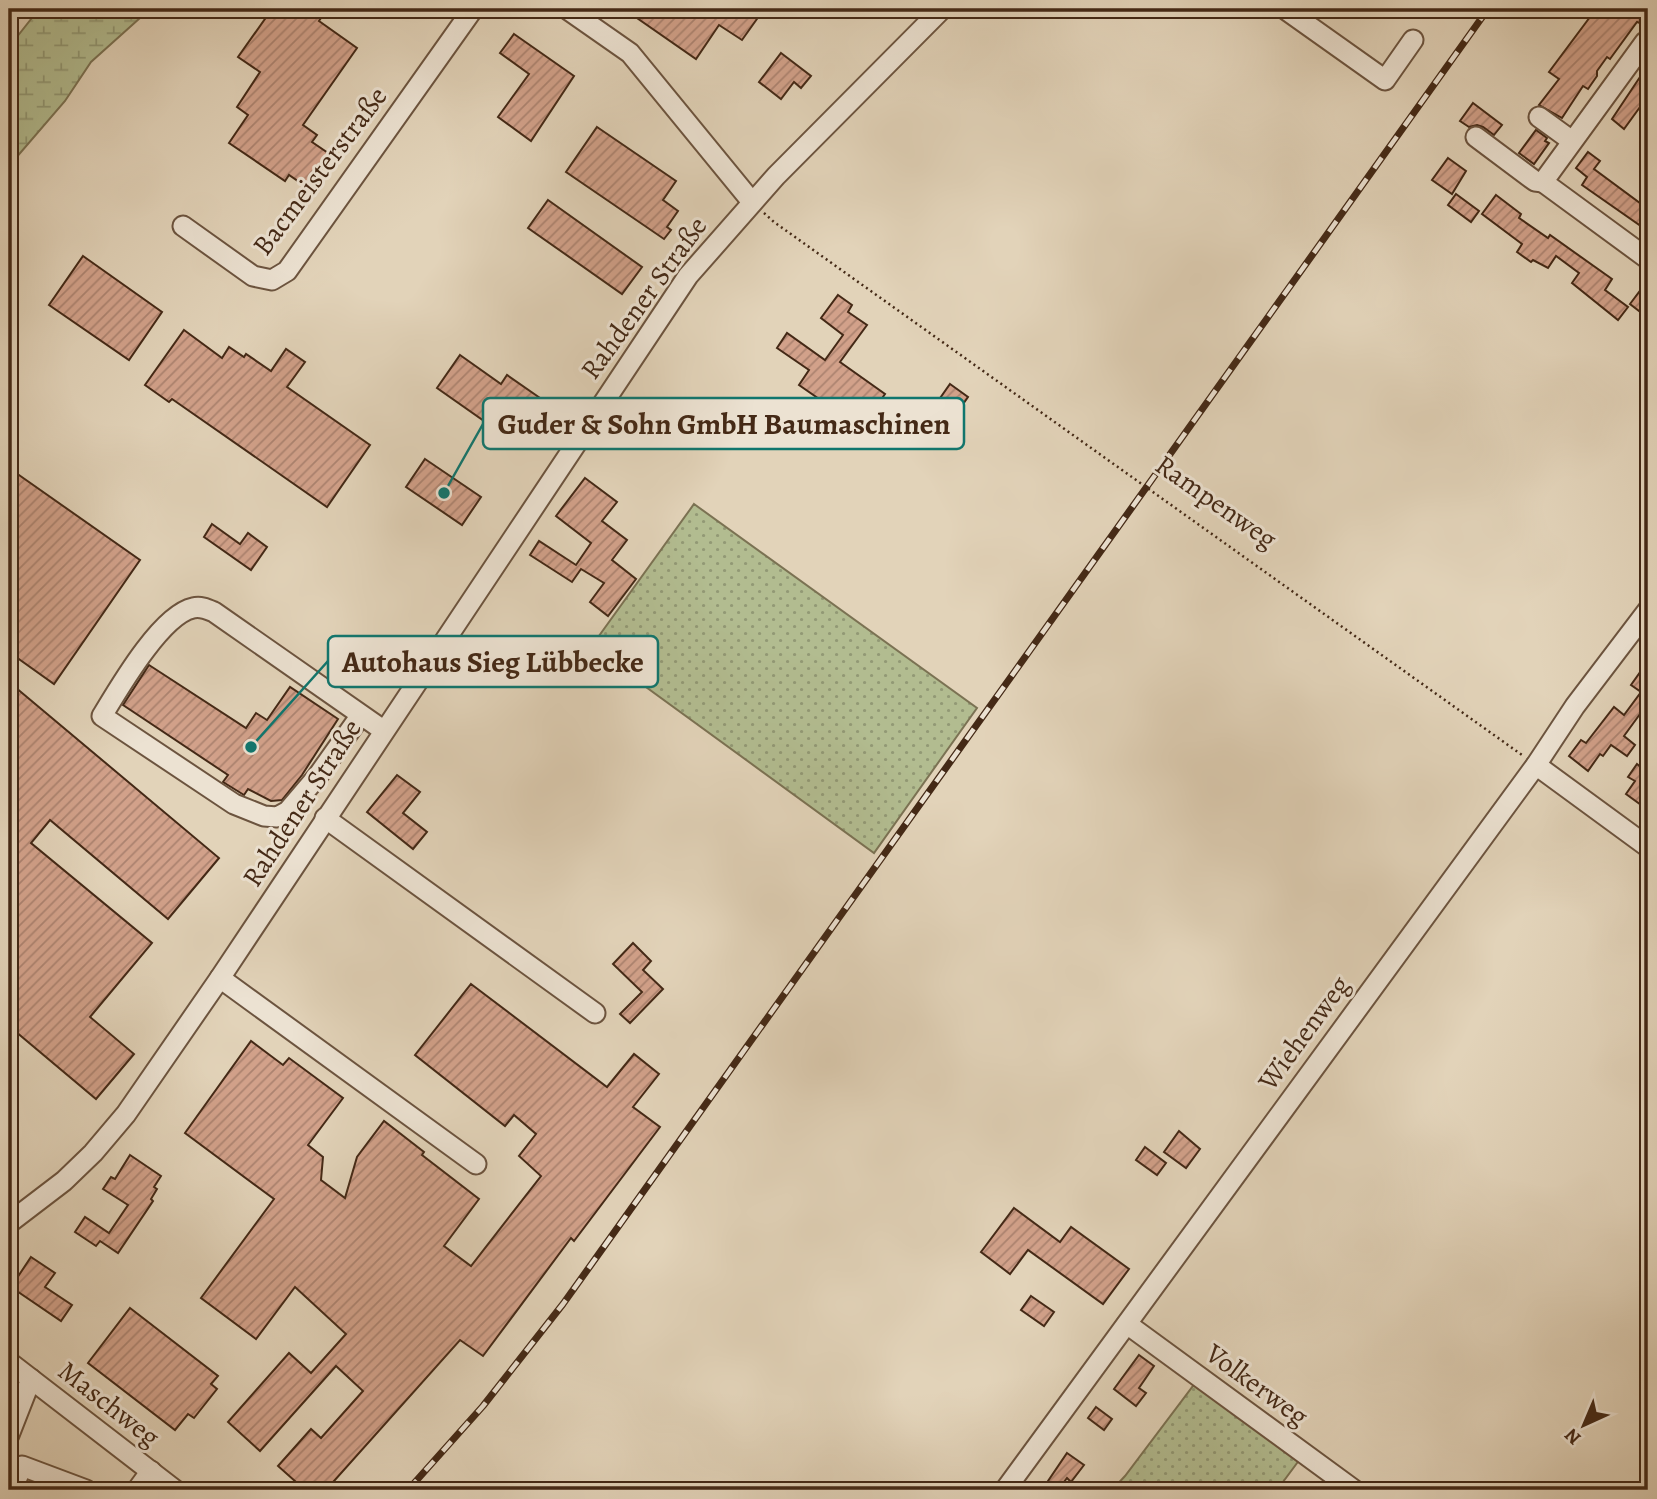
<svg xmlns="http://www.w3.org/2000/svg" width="1657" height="1499" font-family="Alegreya,serif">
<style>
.grass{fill:url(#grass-dots);stroke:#7b7253;stroke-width:2}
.wetland{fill:url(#wetland-marsh);stroke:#7b7253;stroke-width:2}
.building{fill:url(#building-hatch);stroke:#442916;stroke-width:2}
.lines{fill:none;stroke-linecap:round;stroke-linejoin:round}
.minor-casing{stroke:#6c543f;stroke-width:23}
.path{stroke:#442916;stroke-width:2.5;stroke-dasharray:2 3.5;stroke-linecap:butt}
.minor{stroke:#ece2d2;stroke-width:19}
.rail-casing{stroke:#442916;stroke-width:7}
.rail{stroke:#ece2d2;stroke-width:4.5;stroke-dasharray:13;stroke-linecap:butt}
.labels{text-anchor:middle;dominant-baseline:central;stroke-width:6;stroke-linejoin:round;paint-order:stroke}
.street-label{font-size:28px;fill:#442916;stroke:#ece2d2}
.leader{fill:none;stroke:#0f766e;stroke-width:2.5}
.callout-dot{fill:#0f766e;stroke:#ece2d2;stroke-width:2.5}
.callout{fill:#ece2d2;stroke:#0f766e;stroke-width:2.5}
.callout-label{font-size:30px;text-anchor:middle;font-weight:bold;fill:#442916}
</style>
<defs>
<pattern id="grass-dots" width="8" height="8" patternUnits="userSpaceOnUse" patternTransform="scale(1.75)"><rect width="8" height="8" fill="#b2bc90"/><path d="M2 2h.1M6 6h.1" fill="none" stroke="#929975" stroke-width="1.8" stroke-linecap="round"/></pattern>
<pattern id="wetland-marsh" width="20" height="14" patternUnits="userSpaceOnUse" patternTransform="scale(1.75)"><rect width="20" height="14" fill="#b2bc90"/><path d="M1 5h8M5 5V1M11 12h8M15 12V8" fill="none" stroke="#929975"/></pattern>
<pattern id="building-hatch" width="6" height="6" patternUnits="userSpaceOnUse" patternTransform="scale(1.75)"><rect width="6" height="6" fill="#d2a18a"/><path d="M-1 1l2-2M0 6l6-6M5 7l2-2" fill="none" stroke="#ac8370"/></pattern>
</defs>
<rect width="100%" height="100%" fill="#e2d3b9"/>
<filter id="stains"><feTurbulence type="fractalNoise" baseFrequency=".00286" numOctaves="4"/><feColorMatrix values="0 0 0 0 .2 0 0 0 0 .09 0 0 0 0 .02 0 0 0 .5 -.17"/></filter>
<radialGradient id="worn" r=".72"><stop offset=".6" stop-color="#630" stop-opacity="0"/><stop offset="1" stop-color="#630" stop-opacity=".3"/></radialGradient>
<g class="grass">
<polygon points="694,504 977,708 874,853 591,647"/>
<polygon points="1196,1382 1300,1459 1277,1490 1112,1490 1125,1476"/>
</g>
<polygon class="wetland" points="39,9 150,9 91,62 65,101 9,166 9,47"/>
<g class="building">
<polygon points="272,9 327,9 319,21 357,48 303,125 317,135 312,142 331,155 308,188 289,175 285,181 229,143 248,115 237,107 260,72 238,57"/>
<polygon points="624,9 764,9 742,40 719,25 696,59"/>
<polygon points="1596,9 1648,9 1648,26 1641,21 1640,23 1637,22 1610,59 1607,57 1597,71 1597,76 1588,89 1583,86 1562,118 1539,105 1559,79 1549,72"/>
<polygon points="514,34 574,76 531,141 498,117 529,74 500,53"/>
<polygon points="781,53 811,76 801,88 794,82 781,99 759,82"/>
<polygon points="1648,65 1648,96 1624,129 1612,119"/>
<polygon points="1473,103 1502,125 1494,135 1483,127 1477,125 1469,127 1460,121"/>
<polygon points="597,127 676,181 663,200 678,211 667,227 671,230 664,239 566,172"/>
<polygon points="1536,130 1547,138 1545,141 1549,143 1534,164 1519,153"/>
<polygon points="1588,152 1600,161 1594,169 1640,203 1648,192 1648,231 1582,185 1587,177 1576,168"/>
<polygon points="1448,158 1466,171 1452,194 1432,180"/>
<polygon points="1456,194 1479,211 1471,222 1448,205"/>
<polygon points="1496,195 1521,214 1519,218 1548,238 1550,235 1612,279 1605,290 1628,307 1618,320 1572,283 1579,273 1556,256 1548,268 1533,260 1531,262 1517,252 1522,244 1482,214"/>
<polygon points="548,200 642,267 622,294 528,228"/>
<polygon points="83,256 162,312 129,360 49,305"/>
<polygon points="1648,280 1648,318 1630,304"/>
<polygon points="838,295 852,305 848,312 867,325 840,362 885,394 861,428 799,385 809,370 777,348 787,333 825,360 843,335 821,318"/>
<polygon points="184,330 222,358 229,347 244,357 246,354 271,371 286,349 305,362 287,387 370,445 327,507 172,399 169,402 145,385"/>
<polygon points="460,355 501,384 507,375 540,398 511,440 437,388"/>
<polygon points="950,384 968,397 942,434 924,421"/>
<polygon points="425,459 481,497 462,525 406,487"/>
<polygon points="9,468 140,560 54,684 9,652"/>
<polygon points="585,478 617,502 602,521 627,540 612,560 636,579 608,616 590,602 604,583 581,569 572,582 530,555 539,541 576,565 591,543 556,516"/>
<polygon points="212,524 240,544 248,533 267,547 251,570 204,537"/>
<polygon points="1648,661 1648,703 1624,736 1635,745 1627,756 1611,745 1603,756 1600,754 1588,771 1569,756 1581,740 1586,743 1614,707 1624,715 1641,692 1631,685"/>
<polygon points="149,665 246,728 256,713 267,720 290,687 338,719 302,775 282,800 271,801 248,789 244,795 223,782 228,775 123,705"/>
<polygon points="9,682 219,858 168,919 50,820 31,843 152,943 90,1017 134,1054 96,1099 9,1026"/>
<polygon points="1637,764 1648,773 1643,780 1648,785 1648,810 1626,794 1635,781 1628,777"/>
<polygon points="397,775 420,792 403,813 427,832 413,849 367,812"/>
<polygon points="633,943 651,961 643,970 663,989 630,1023 620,1014 642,992 613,964"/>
<polygon points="471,984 607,1087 634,1054 659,1074 633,1107 660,1127 574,1241 571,1238 483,1356 460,1340 326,1490 305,1490 278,1466 311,1429 321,1438 363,1391 336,1366 260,1451 228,1422 289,1353 311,1373 346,1334 295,1287 256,1339 201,1298 274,1199 185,1133 251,1041 283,1065 289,1058 343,1098 308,1145 323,1157 321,1180 345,1198 357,1157 384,1121 424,1152 422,1155 479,1199 444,1246 471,1266 541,1176 519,1156 536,1134 514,1115 505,1126 415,1055"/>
<polygon points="1179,1131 1200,1149 1186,1168 1164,1152"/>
<polygon points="1145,1147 1166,1163 1157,1175 1136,1160"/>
<polygon points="130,1155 161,1176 154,1187 157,1189 151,1199 153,1201 118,1253 100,1241 96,1246 75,1232 85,1217 109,1233 128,1205 103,1189 111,1177 115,1179"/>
<polygon points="1014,1208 1060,1242 1071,1227 1129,1269 1103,1304 1028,1250 1010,1274 981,1252"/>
<polygon points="31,1257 55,1273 45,1287 72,1305 61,1321 11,1287"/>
<polygon points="1031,1296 1054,1312 1044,1326 1021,1310"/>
<polygon points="130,1308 218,1376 211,1384 217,1389 194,1418 188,1414 175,1430 88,1363"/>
<polygon points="1139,1355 1154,1366 1139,1388 1146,1393 1136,1406 1114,1389"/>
<polygon points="1096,1407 1112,1419 1104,1430 1088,1418"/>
<polygon points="1067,1453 1084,1465 1071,1482 1067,1478 1058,1490 1055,1490 1046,1484"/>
</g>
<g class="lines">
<defs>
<g id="minor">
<polyline points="567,9 630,53 752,202"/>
<polyline points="1285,9 1385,80 1413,40"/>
<polyline points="1648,44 1645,42 1543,182 1648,259"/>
<polyline points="1539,117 1572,141"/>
<polyline points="1476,137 1535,181 1543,182"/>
<polyline points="183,226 253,276 272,280 287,271 473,9"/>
<path d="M361 715 317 777 288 811 277 817 264 816 234 804 102 716C119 688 161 615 193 608 201 606 207 609 214 612L383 730"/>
<polyline points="1536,765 1648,847"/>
<polyline points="325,818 595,1013"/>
<polyline points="220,978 476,1164"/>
<polyline points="9,1223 64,1181 93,1153 126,1114 220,978 688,276 776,176 942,9"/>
<polyline points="1127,1324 1354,1490"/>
<polyline points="9,1362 175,1490"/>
<polyline points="9,1435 31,1379"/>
<polyline points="12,1490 22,1466 86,1490"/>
<polyline points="137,1490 151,1471"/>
<polyline points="1005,1490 1536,765 1575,706 1648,610"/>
</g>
</defs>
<use href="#minor" class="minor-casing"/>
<polyline class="path" points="764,213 774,222 1522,755"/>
<use href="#minor" class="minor"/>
<defs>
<polyline id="rail" points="408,1490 483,1406 563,1304 1488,9"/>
</defs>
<use href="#rail" class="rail-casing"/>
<use href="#rail" class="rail"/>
</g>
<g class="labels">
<g class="street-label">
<text transform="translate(320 171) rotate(-53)">Bacmeisterstraße</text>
<text transform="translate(644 298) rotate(-54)">Rahdener Straße</text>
<text transform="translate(1216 502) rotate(35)">Rampenweg</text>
<text transform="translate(302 803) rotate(-57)">Rahdener Straße</text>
<text transform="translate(1304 1033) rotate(-54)">Wiehenweg</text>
<text transform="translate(1257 1385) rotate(36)">Volkerweg</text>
<text transform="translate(109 1404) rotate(38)">Maschweg</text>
</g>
</g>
<path class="leader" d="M444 493L483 424M251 747L328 661"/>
<g class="callout-dot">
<circle cx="444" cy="493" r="7"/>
<circle cx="251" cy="747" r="7"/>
</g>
<g class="callout">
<rect x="483" y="398" width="481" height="51" rx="7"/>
<rect x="328" y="636" width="330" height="51" rx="7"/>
</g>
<g class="callout-label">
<text x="724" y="434">Guder &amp; Sohn GmbH Baumaschinen</text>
<text x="493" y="672">Autohaus Sieg Lübbecke</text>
</g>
<rect width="1657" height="1499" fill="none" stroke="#e2d3b9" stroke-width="35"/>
<rect x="10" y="10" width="1636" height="1478" fill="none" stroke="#442916" stroke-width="3.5"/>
<rect x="18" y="18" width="1622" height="1464" fill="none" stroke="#442916" stroke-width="2"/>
<g transform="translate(1584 1425) rotate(224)" stroke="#ece2d2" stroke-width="5" paint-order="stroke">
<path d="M0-5L12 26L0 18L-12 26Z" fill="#442916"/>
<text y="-10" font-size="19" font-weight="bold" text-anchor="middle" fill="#442916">N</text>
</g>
<rect width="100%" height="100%" filter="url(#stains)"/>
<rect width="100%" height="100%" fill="url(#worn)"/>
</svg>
